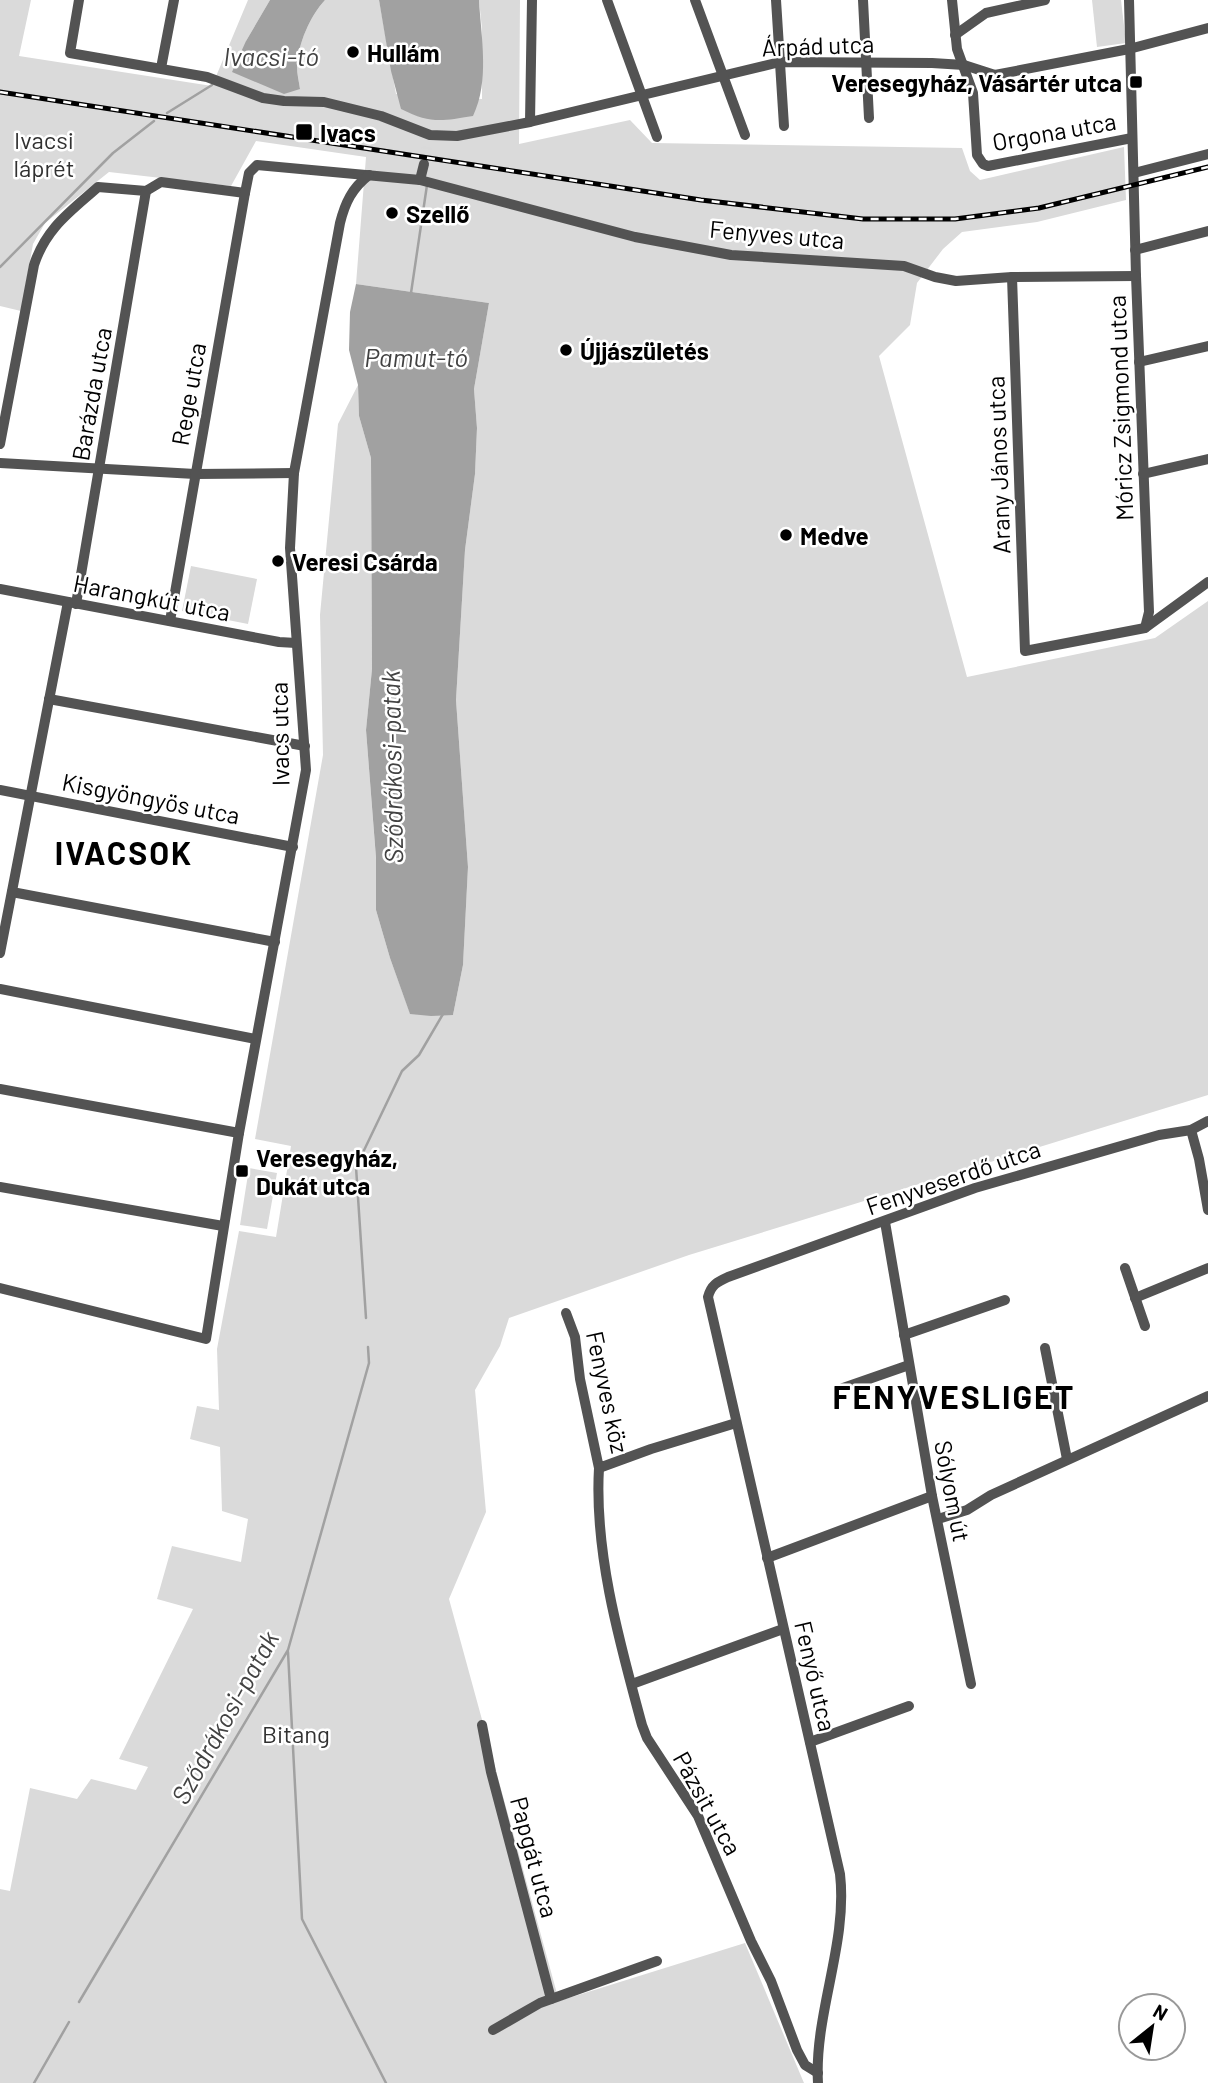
<svg xmlns="http://www.w3.org/2000/svg" width="1208" height="2083" font-family="Barlow,sans-serif">
<style>
.green{fill:#dadada}
.water{fill:#a1a1a1}
.lines{fill:none;stroke-linecap:round;stroke-linejoin:round}
.stream{stroke:#a1a1a1;stroke-width:2.5}
.minor-tunnel{stroke:#d9d9d9;stroke-width:10;stroke-dasharray:10 5;stroke-linecap:butt}
.minor{stroke:#535353;stroke-width:10}
.rail-casing{stroke:#000;stroke-width:5}
.rail{stroke:#fff;stroke-width:2.5;stroke-dasharray:8;stroke-linecap:butt}
.poi-dot{fill:#000;stroke:#fff;stroke-width:2.5}
.labels{text-anchor:middle;dominant-baseline:central;stroke-width:5;stroke-linejoin:round;paint-order:stroke}
.street-label{font-size:24px;fill:#000;stroke:#fff}
.poi-label{font-size:24px;font-weight:bold;fill:#000;stroke:#fff;text-anchor:start}
.park-label{font-size:24px;fill:#313131;stroke:#fff}
.water-label{font-size:26px;font-style:italic;fill:#424242;stroke:#fff}
.district-label{font-size:32px;font-weight:bold;letter-spacing:2px;fill:#000;stroke:#fff}
</style>
<rect width="100%" height="100%" fill="#fff"/>
<g class="green">
<path d="M0 0H31L19 56 212 86 248 0H270L246 41 300 89C299 82 297 74 297 67 298 44 310 16 325 0H379L396 94 482 99V29L479 0H520L519 144 630 120 652 143 962 148 970 171 980 180 1124 147 1126 200 1037 222 962 232 943 249 917 283 910 325 879 356 967 677 1155 638 1208 601V1095L689 1255 509 1318 500 1346 475 1390 486 1512 449 1599 559 2001 745 1943 804 2083H0V1889L10 1891 30 1788 77 1799 91 1779 136 1790 148 1767 119 1759 193 1609 157 1599 172 1546 241 1562 248 1519 222 1511 220 1447 190 1439 197 1406 219 1410 217 1349 239 1231 276 1237 291 1146 255 1139 323 755 320 615 338 424 358 385 359 416 371 458 372 669 366 730 376 859V910L390 958 410 1013 453 1015 463 965 468 867 456 700 465 550 475 474 477 428 474 389 489 303 356 284 366 157 256 141 231 186 109 172 45 223 33 244 21 311 0 306Z"/>
<polygon points="1092,0 1121,0 1126,43 1097,47"/>
<polygon points="191,566 257,579 248,624 182,611"/>
<polygon points="249,1168 277,1173 267,1229 240,1225"/>
</g>
<g class="water">
<path d="M270 0H325C310 16 298 44 297 67 297 74 299 82 300 89L284 94 232 72 246 41Z"/>
<path d="M379 0H479C481 37 490 81 473 116 441 121 431 124 401 109L391 71Z"/>
<polygon points="356,284 489,303 474,389 477,428 475,474 465,550 456,700 468,867 463,965 453,1015 431,1016 410,1014 390,958 376,910 376,858 366,730 372,669 371,458 359,416 358,385 349,350 350,312"/>
</g>
<g class="lines">
<g class="stream">
<polyline points="167,113 212,85"/>
<polyline points="0,267 113,153 154,121"/>
<polyline points="411,293 427,185"/>
<polyline points="366,1318 356,1167 402,1071 419,1055 443,1014"/>
<polyline points="288,1652 302,1919 386,2083"/>
<polyline points="79,2002 288,1650 369,1363 368,1347"/>
<polyline points="34,2083 69,2022"/>
</g>
<polyline class="minor-tunnel" points="424,164 427,147"/>
<g class="minor">
<polyline points="79,0 70,53 207,77 263,98 284,101 324,102 381,116 430,135 457,136 530,122 780,62 932,63 964,65 995,75 1129,49 1208,28"/>
<polyline points="607,0 657,137"/>
<polyline points="695,0 745,135"/>
<polyline points="776,0 784,126"/>
<polyline points="863,0 869,118"/>
<polyline points="952,0 957,49 973,93 977,155 983,164 988,166 1132,138"/>
<polyline points="1129,0 1136,276 1149,612 1145,628"/>
<polyline points="955,35 986,13 1045,0"/>
<polyline points="161,68 174,0"/>
<polyline points="530,122 532,0"/>
<polyline points="1134,173 1208,154"/>
<polyline points="420,180 424,164"/>
<polyline points="1135,250 1208,231"/>
<polyline points="1012,277 1025,651 1145,628 1208,582"/>
<polyline points="1139,362 1208,346"/>
<path d="M0 444 34 265C46 228 70 212 98 187L146 191 161 182 245 193"/>
<polyline points="0,463 195,474 294,473"/>
<polyline points="1143,474 1208,459"/>
<polyline points="0,589 279,642 296,643"/>
<polyline points="76,604 146,191"/>
<polyline points="170,621 245,193 249,173 257,165 420,180 635,237 731,255 904,266 935,277 956,281 1012,277 1136,276"/>
<polyline points="49,699 305,746"/>
<polyline points="0,790 293,847"/>
<polyline points="12,892 275,942"/>
<polyline points="0,953 68,602"/>
<polyline points="0,989 256,1039"/>
<polyline points="0,1089 239,1133"/>
<polyline points="1191,1130 1199,1159 1208,1210"/>
<polyline points="0,1187 223,1226"/>
<polyline points="885,1222 932,1496 971,1684"/>
<polyline points="1125,1268 1145,1326"/>
<path d="M0 1288 206 1339 239 1133 306 770 290 548 294 473 340 223C345 203 352 188 369 175"/>
<polyline points="1135,1298 1208,1268"/>
<polyline points="566,1313 575,1337 580,1379 599,1468 651,1449 736,1423"/>
<polyline points="904,1335 1005,1300"/>
<polyline points="1045,1348 1067,1459"/>
<polyline points="843,1388 909,1365"/>
<path d="M599 1468C594 1553 620 1644 642 1725L647 1738 698 1816 751 1941 771 1981 797 2050 805 2065 818 2073"/>
<polyline points="938,1519 967,1510 991,1495 1208,1396"/>
<polyline points="767,1558 932,1496"/>
<polyline points="632,1684 783,1629"/>
<polyline points="482,1725 491,1772 551,1999"/>
<polyline points="810,1742 909,1706"/>
<polyline points="493,2030 540,2003 657,1961"/>
<path d="M818 2083C814 2013 848 1944 840 1874L708 1297C711 1285 717 1282 728 1277L975 1188 1159 1135 1191 1130 1208 1121"/>
</g>
<defs>
<polyline id="rail" points="0,92 701,200 863,219 955,219 1039,208 1208,167"/>
</defs>
<use href="#rail" class="rail-casing"/>
<use href="#rail" class="rail"/>
</g>
<g class="poi-dot">
<circle cx="353" cy="52" r="7"/>
<rect x="1129" y="75" width="14" height="14" rx="3.5"/>
<rect x="295" y="123" width="18" height="18" rx="3.5"/>
<circle cx="392" cy="213" r="7"/>
<circle cx="566" cy="350" r="7"/>
<circle cx="786" cy="535" r="7"/>
<circle cx="278" cy="561" r="7"/>
<rect x="235" y="1164" width="14" height="14" rx="3.5"/>
</g>
<g class="labels">
<g class="street-label">
<text transform="translate(818 45) rotate(-2)">Árpád utca</text>
<text transform="translate(1054 131) rotate(-10)">Orgona utca</text>
<text transform="translate(777 234) rotate(5)">Fenyves utca</text>
<text transform="translate(91 394) rotate(-80)">Barázda utca</text>
<text transform="translate(188 394) rotate(-80)">Rege utca</text>
<text transform="translate(1120 408) rotate(-92)">Móricz Zsigmond utca</text>
<text transform="translate(998 465) rotate(-92)">Arany János utca</text>
<text transform="translate(152 597) rotate(11)">Harangkút utca</text>
<text transform="translate(279 734) rotate(-91)">Ivacs utca</text>
<text transform="translate(151 798) rotate(11)">Kisgyöngyös utca</text>
<text transform="translate(953 1177) rotate(-19)">Fenyveserdő utca</text>
<text transform="translate(608 1392) rotate(78)">Fenyves köz</text>
<text transform="translate(953 1491) rotate(79)">Sólyom út</text>
<text transform="translate(816 1676) rotate(77)">Fenyő utca</text>
<text transform="translate(708 1803) rotate(61)">Pázsit utca</text>
<text transform="translate(535 1857) rotate(75)">Papgát utca</text>
</g>
<g class="poi-label">
<text x="367" y="52">Hullám</text>
<text x="1122" y="82" text-anchor="end">Veresegyház, Vásártér utca</text>
<text x="320" y="132">Ivacs</text>
<text x="406" y="213">Szellő</text>
<text x="580" y="350">Újjászületés</text>
<text x="800" y="535">Medve</text>
<text x="292" y="561">Veresi Csárda</text>
<text x="256" y="1157">Veresegyház,<tspan x="256" dy="28">Dukát utca</tspan></text>
</g>
<g class="park-label">
<text x="44" y="139">Ivacsi<tspan x="44" dy="28">láprét</tspan></text>
<text x="296" y="1733">Bitang</text>
</g>
<g class="water-label">
<text x="271" y="55">Ivacsi-tó</text>
<text x="416" y="356">Pamut-tó</text>
<text transform="translate(391 767) rotate(-91)">Sződrákosi-patak</text>
<text transform="translate(224 1717) rotate(-61)">Sződrákosi-patak</text>
</g>
<g class="district-label">
<text x="124" y="852">IVACSOK</text>
<text x="954" y="1396">FENYVESLIGET</text>
</g>
</g>
<g transform="translate(1152 2027) rotate(30)"><circle r="33" fill="#ffffff" stroke="#999999" stroke-width="2"/>
<path d="M0-5L12 26L0 18L-12 26Z" fill="#000000"/>
<text y="-10" font-size="19" font-weight="bold" text-anchor="middle" fill="#000000">N</text>
</g>
</svg>
